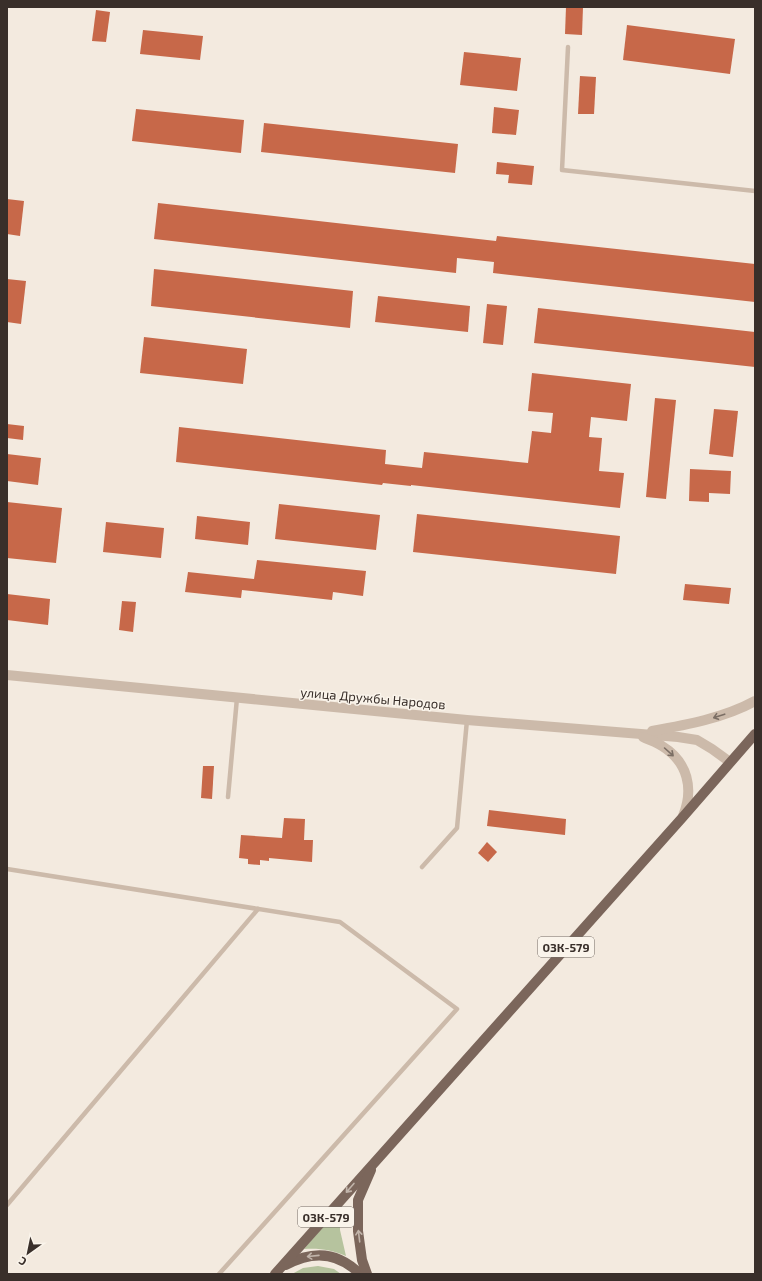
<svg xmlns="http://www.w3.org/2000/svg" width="762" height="1281" font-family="'Exo 2',sans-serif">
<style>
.green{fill:#b6c39e}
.building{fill:#c76849}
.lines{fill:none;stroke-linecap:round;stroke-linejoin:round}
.service{stroke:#ccbaaa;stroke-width:4.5}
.tertiary{stroke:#ccbaaa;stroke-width:10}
.primary{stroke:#7b665b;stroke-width:10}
.oneway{stroke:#7b6e64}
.oneway2{stroke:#c1b4aa}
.labels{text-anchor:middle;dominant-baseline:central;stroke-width:3;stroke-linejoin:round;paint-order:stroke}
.shield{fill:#faf4eb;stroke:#736a64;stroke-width:1}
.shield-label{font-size:12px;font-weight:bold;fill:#392f2a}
.street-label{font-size:13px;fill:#392f2a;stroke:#faf4eb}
</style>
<rect width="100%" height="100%" fill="#f3eadf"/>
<g class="green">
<path d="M340 1207V1230L346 1256C332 1250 320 1248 304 1249Z"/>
<polygon points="318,1266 334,1269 341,1274 292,1274 303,1268"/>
</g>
<g class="building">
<polygon points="566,7 583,7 582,35 565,34"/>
<polygon points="96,10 110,12 106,42 92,41"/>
<polygon points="627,25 735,39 730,74 623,60"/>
<polygon points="143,30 203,36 200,60 140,54"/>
<polygon points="464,52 521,58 517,91 460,85"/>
<polygon points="580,76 596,77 594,114 578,114"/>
<polygon points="494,107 519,110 516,135 492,133"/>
<polygon points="136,109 244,120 241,153 132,141"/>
<polygon points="264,123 458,144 455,173 261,152"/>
<polygon points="497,162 534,166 532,185 508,183 509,175 496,174"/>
<polygon points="7,199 24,201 20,236 7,234"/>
<polygon points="158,203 496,241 497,236 755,264 755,302 493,273 494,262 457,258 456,273 154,239"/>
<polygon points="154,269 353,291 350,328 151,306"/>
<polygon points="7,279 26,281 21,324 7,322"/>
<polygon points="378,296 470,306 468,332 375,322"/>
<polygon points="487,304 507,306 503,345 483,343"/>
<polygon points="538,308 755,332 755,367 534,343"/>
<polygon points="144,337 247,349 243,384 140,373"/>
<polygon points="532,373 631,384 627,421 591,417 589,437 602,438 599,471 624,473 620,508 411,485 411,486 383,483 382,485 176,462 179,427 386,450 385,464 422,468 424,452 528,463 532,431 551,433 553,413 528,411"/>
<polygon points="655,398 676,400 666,499 646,497"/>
<polygon points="714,409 738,411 733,457 709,454"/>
<polygon points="7,424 24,426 23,440 7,438"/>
<polygon points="7,454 41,458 38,485 7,481"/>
<polygon points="690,469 731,471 730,494 709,493 709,502 689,501"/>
<polygon points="7,502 62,508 56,563 7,558"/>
<polygon points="279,504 380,515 376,550 275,539"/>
<polygon points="417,514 620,536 616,574 413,552"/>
<polygon points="197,516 250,522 248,545 195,539"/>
<polygon points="106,522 164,528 161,558 103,552"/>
<polygon points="257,560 366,571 363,596 333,592 332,600 242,590 241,598 185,592 188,572 254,579"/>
<polygon points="685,584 731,588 729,604 683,600"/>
<polygon points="7,594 50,599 48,625 7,620"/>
<polygon points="122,601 136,602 133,632 119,630"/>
<polygon points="203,766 214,766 212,799 201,798"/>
<polygon points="489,810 566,819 565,835 487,826"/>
<polygon points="284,818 305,819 304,840 313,840 312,862 269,858 269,861 260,860 260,865 248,864 248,859 239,858 241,835 282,838"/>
<polygon points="487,842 497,852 488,862 478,853"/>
</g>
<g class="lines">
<g class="service">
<polyline points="568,47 562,170 755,191"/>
<polyline points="228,797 237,698"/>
<polyline points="422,867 457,828 467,720"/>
<polyline points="7,869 340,922 457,1009 219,1274"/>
<polyline points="7,1205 258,909"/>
</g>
<g class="tertiary">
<polyline points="7,675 467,720 678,737 697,740 712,749 730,762"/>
<path d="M652 731C686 725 724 718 755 701"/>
<path d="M643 737C649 740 657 742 662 746 688 762 694 789 683 816"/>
</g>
<g class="primary">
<path d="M286 1265C313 1250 338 1252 360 1274"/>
<polyline points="275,1274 682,818 755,734"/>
<polyline points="367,1274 362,1260 358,1231 358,1200 371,1170"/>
</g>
</g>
<defs><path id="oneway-shaft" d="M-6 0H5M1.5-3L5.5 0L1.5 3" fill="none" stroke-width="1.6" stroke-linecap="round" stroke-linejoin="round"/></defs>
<g class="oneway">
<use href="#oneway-shaft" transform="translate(719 716) rotate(162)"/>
<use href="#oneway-shaft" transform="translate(669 752) rotate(42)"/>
</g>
<g class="oneway2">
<use href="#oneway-shaft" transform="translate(350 1188) rotate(131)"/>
<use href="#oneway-shaft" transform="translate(359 1236) rotate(-97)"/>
<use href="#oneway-shaft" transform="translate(313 1256) rotate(174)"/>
</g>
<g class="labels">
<g class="shield">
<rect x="538" y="937" width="56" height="20" rx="3"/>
<rect x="298" y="1207" width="56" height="20" rx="3"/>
</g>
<g class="shield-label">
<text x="566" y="947">03К-579</text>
<text x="326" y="1217">03К-579</text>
</g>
<g class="street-label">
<text transform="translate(373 698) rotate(5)">улица Дружбы Народов</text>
</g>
</g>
<rect width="762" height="1281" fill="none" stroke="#392f2a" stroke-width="16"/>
<g transform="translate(28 1253) rotate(213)" stroke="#faf4eb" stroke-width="3" paint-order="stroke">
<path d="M0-3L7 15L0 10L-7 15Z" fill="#392f2a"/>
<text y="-6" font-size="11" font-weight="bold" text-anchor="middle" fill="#392f2a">С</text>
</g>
</svg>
